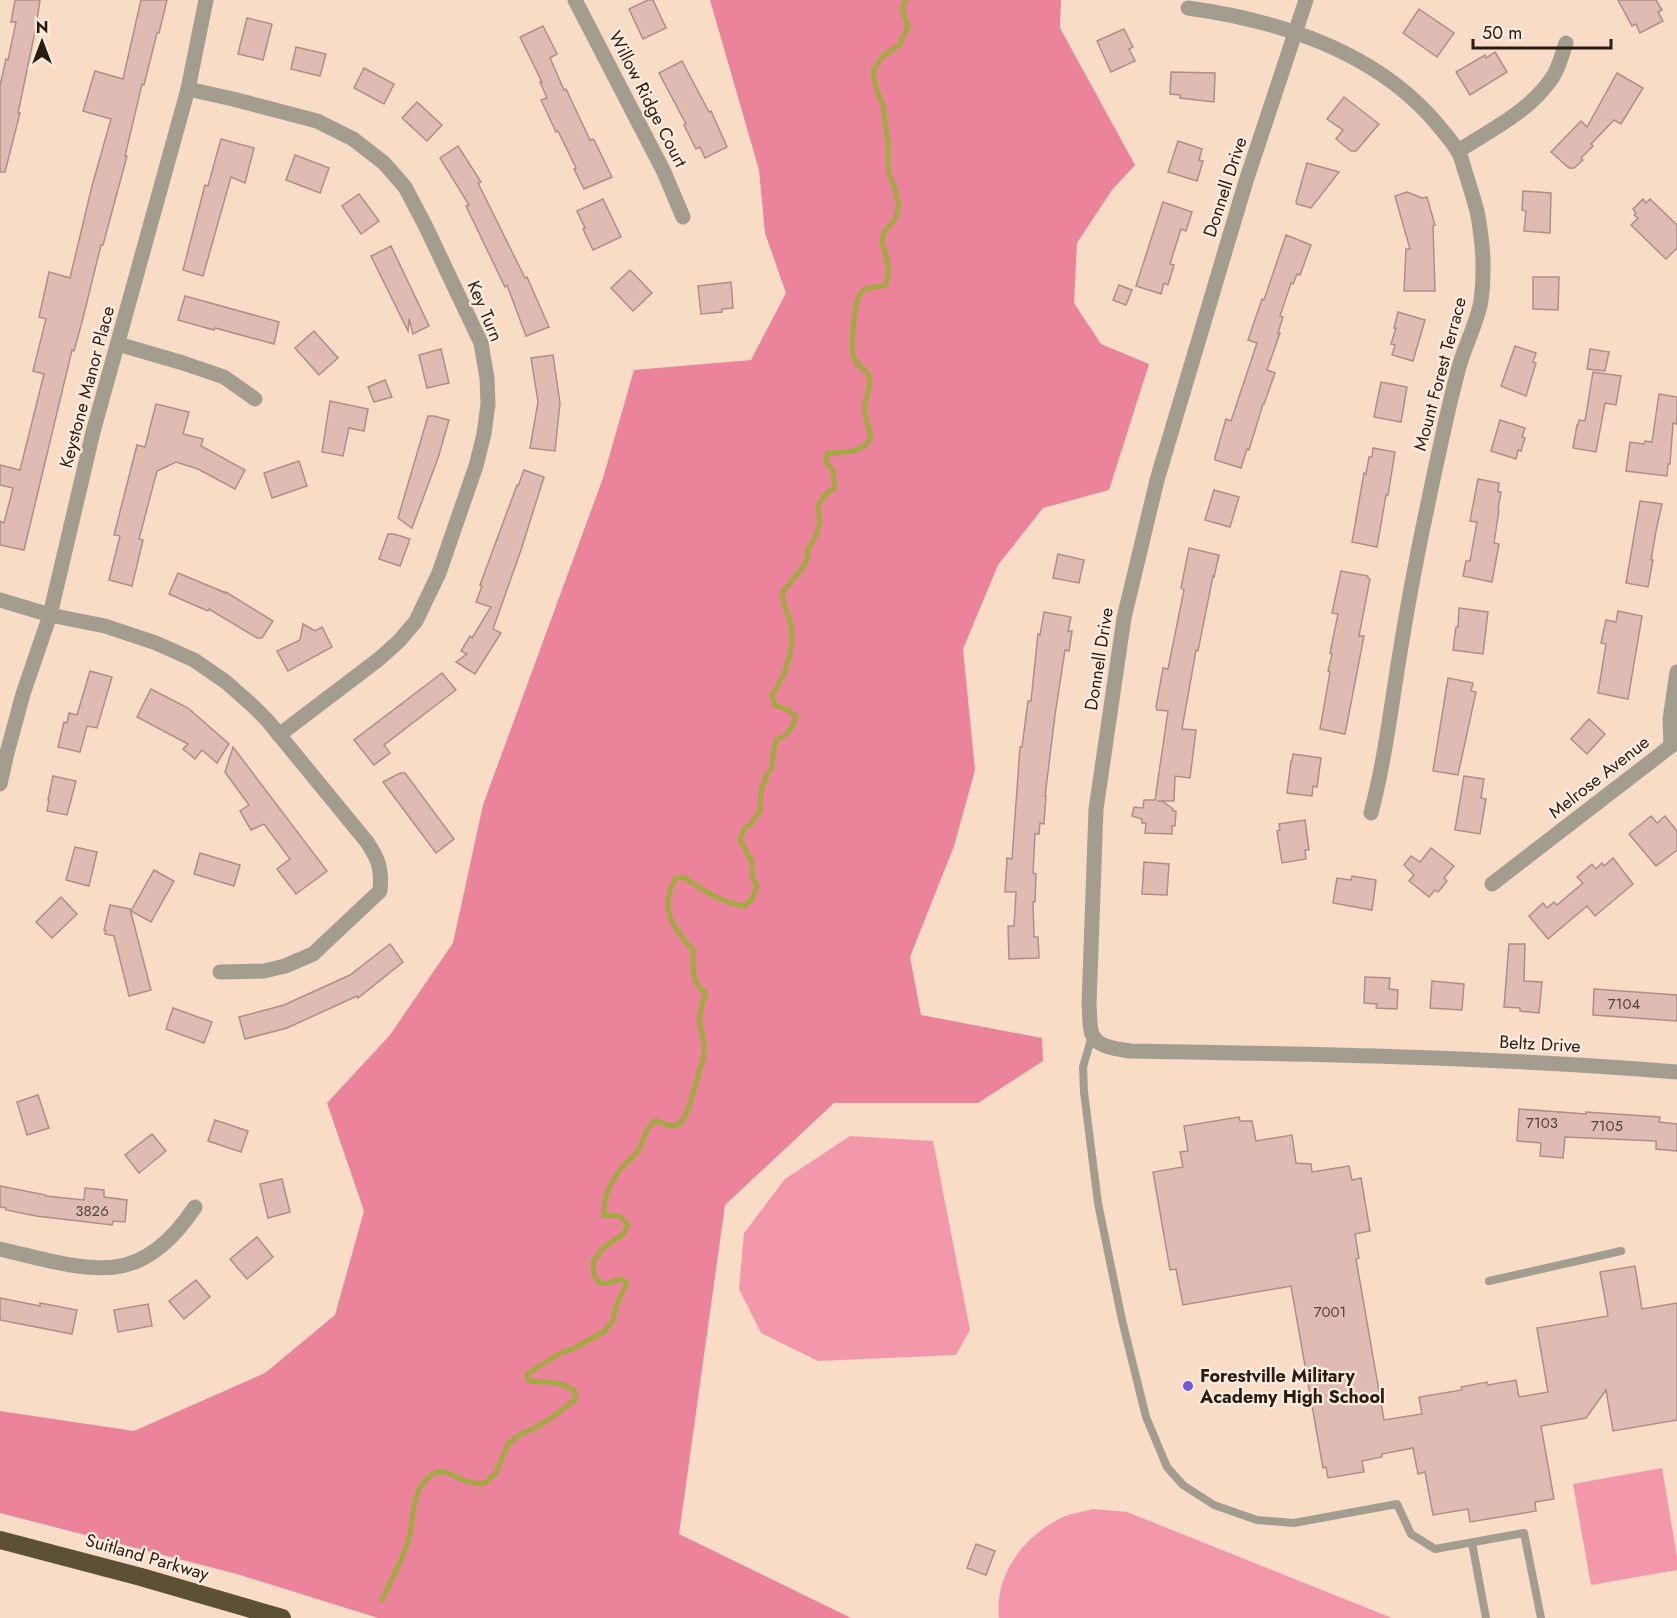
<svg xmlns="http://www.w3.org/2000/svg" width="1677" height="1618" font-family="Jost,sans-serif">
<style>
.green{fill:#f398ab}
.forest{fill:#eb849b}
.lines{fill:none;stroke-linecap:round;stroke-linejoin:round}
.stream{stroke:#a3aa41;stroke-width:5}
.building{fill:#dfbbb3;stroke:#b08e86;stroke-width:1.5}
.lane{stroke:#a39d90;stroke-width:8}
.street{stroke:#a39d90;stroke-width:15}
.highway{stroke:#5c5035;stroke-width:18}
.poi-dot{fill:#6f5bd5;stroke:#fdebde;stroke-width:2}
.labels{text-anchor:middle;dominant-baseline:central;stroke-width:4.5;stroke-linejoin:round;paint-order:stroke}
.number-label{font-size:15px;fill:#55443c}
.street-label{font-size:18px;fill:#271d15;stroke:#fdebde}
.poi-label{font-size:18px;font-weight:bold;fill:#271d15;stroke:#fdebde;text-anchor:start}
</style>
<rect width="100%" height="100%" fill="#f8dcc6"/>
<g class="green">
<polygon points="850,1136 933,1141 970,1330 956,1355 818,1361 761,1333 739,1289 744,1233 785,1179"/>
<polygon points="1662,1468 1677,1557 1677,1570 1591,1585 1573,1484"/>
<path d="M1093 1509 1127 1512 1392 1618H999C994 1575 1024 1536 1061 1518 1071 1513 1083 1512 1093 1509Z"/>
</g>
<polygon class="forest" points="710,0 1061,0 1060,28 1135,165 1112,190 1077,243 1074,303 1101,344 1149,364 1109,490 1043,508 998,565 963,649 975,770 954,846 910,957 921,1015 1042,1038 1043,1061 978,1103 834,1103 725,1205 679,1534 851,1618 378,1618 237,1574 0,1513 0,1411 134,1431 265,1373 335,1315 364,1211 327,1103 390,1035 453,943 483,805 603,478 634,370 751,360 786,293 765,233 759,170"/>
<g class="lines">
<path class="stream" d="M382 1600C390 1582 400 1564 407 1545 415 1523 409 1492 430 1476 433 1473 439 1472 443 1471 460 1477 465 1484 484 1484L496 1473 508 1444 519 1435 533 1429 551 1418 576 1399 574 1391C559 1380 547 1383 529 1381L527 1374 562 1352 573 1349 603 1332 613 1321 616 1306 627 1282 620 1279 607 1283H599L594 1275 593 1262 602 1249 624 1233 628 1224 619 1216 604 1215C603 1199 610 1182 620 1170 625 1163 632 1159 637 1152 644 1141 645 1127 656 1120L667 1125 676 1126 683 1120 689 1107 704 1055V1042L699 1021 702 1004 706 993C689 982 694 969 693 950 673 929 659 908 675 879L684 877C700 889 723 903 744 906L752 899 757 886 752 876V862L740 840 744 829 751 824 760 810 761 790 767 774 772 768 773 754 776 740C788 735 793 729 796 716L788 710 775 705 772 695C786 674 796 647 790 621 787 611 783 604 782 593L806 563 808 549 815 538 820 523 818 506 824 496 835 487 833 471 825 461 828 453C845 452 863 454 871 437L864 410 870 382 868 373C862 368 855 363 853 355 851 344 854 302 860 294 866 285 877 288 886 285L889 269 882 241 884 232 895 219 899 206 895 189 888 170V144L883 105 876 88 873 71 882 57 899 45 908 26 902 10 906 0"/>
</g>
<g class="building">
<polygon points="15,0 40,0 36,27 18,113 20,113 5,172 0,172 0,86 6,59 8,60 16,22 11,22"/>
<polygon points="141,0 167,0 159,33 157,33 144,85 142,84 125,156 127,156 103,245 101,245 83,318 74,351 72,350 24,550 0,545 0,521 4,523 13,488 0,485 0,465 20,470 44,374 33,371 46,319 39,317 49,272 70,278 92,186 111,119 83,111 95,71 123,79"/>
<polygon points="648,0 653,0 666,28 643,39 629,9"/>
<polygon points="1618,0 1656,0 1662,10 1658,12 1663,21 1640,33 1636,24 1632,26"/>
<polygon points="1419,9 1454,33 1437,57 1403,33"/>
<polygon points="247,18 272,24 263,60 238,54"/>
<polygon points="543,26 557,54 550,58 564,90 566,89 590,140 593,139 594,140 612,177 584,189 574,169 576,168 558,131 556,132 541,100 547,98 540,82 542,82 520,37"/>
<polygon points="1124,29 1133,47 1129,49 1135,61 1111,72 1097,41"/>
<polygon points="296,47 326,54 320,76 291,69"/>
<polygon points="1495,52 1507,72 1470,95 1456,72 1485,55 1486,58"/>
<polygon points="682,61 709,112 711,111 727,147 705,158 700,147 696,149 684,125 686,124 659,73"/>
<polygon points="364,68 394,84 384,104 354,88"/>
<polygon points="1171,72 1215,73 1214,102 1180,98 1180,95 1170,94"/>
<polygon points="1617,73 1643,88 1621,124 1614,120 1591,144 1593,146 1581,158 1583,160 1574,168 1569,168 1551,152 1581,121 1587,127"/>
<polygon points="1344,97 1379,124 1356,151 1351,151 1336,139 1343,130 1327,119"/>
<polygon points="417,102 442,125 427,141 402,118"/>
<polygon points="221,139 254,148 245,183 231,177 203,276 183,270 205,185 208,186"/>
<polygon points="1178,141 1202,149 1199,160 1203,161 1197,181 1168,172"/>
<polygon points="458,146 481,182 478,183 525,278 527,277 549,327 526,336 507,285 505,287 466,206 469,205 440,158"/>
<polygon points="295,155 329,168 320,193 286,180"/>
<polygon points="1307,163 1339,172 1311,208 1297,204 1296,202"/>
<polygon points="1523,191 1551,193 1550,233 1524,231 1526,211 1522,210"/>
<polygon points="1407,192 1422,198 1427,197 1435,225 1433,226 1435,291 1404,291 1406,249 1410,249 1395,196"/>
<polygon points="359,194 379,221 361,234 342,206"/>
<polygon points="603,199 621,237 593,250 583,229 585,228 577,211"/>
<polygon points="1643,199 1646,203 1650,199 1677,225 1677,248 1666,259 1631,225 1638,218 1634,215 1636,213 1633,209"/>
<polygon points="1163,202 1192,212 1186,231 1181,229 1170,264 1174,265 1168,285 1164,283 1161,294 1136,286"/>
<polygon points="1286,235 1311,245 1300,275 1297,274 1293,284 1291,283 1280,316 1283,317 1278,333 1280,333 1267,370 1275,373 1264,404 1263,404 1249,450 1247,449 1241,468 1215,460 1215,457 1226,419 1231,421 1257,343 1248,340 1262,299 1264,300"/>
<polygon points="391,246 429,326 413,334 409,319 408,331 371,256"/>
<polygon points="630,270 652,293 633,311 611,288"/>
<polygon points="1533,277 1559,277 1558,310 1533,309"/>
<polygon points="731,282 733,308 722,309 722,312 701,314 698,286"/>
<polygon points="1119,285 1132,290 1126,305 1113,300"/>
<polygon points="185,296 279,322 274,344 215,328 214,330 178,320"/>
<polygon points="1398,312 1425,320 1413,361 1392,355 1395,345 1391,344 1396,328 1394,328"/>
<polygon points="314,331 338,358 319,375 295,348"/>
<polygon points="1515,346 1536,353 1533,362 1536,363 1526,396 1501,386"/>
<polygon points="441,349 449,383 427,388 419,355"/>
<polygon points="1590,349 1609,352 1605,371 1587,369"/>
<polygon points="553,355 560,403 555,451 530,448 538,402 531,358"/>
<polygon points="1593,372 1621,376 1616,405 1605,403 1596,452 1573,448 1577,425 1578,425 1579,420 1585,421"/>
<polygon points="385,380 392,397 374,402 368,387"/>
<polygon points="1381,382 1407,387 1401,422 1374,417"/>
<polygon points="1659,394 1677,397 1677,416 1676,424 1673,423 1670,464 1668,464 1667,476 1626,471 1630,442 1644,444 1645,441 1652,442"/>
<polygon points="330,401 368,409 364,431 349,428 343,456 322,452"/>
<polygon points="156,404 189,412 183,434 203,439 201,446 245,470 235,489 198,469 176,462 157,471 139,539 143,540 132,586 109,580 120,536 114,535 137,445 145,447"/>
<polygon points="428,416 434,416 449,420 438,458 412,528 398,518"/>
<polygon points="1500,420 1525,428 1522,437 1525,438 1521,451 1518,450 1516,459 1491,451"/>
<polygon points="1373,448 1395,452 1388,495 1386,495 1377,547 1352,542 1364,473 1366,474 1369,457 1372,457"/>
<polygon points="299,461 307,486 272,498 264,473"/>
<polygon points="524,470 544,477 521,550 493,629 501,633 475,674 456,662 467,654 461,651 470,636 472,638 491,607 476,602 482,586 480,585 517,485 518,486"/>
<polygon points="1478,479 1499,483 1498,492 1501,492 1498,509 1499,510 1494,543 1499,544 1492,582 1463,576 1466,561 1470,561 1477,522 1470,521"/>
<polygon points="1214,490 1239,497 1230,527 1205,520"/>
<polygon points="1640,501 1662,504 1656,531 1651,560 1653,560 1648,587 1626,583"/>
<polygon points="388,534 394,534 410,539 400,566 379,559"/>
<polygon points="1189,548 1219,555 1214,577 1213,576 1198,651 1196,650 1182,729 1196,730 1190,778 1175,776 1174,801 1157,801 1162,801 1173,809 1173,811 1176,811 1175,826 1172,826 1172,834 1145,833 1146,823 1142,823 1142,819 1132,816 1134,807 1143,808 1144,800 1155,800 1168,711 1157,710 1156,707 1163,668 1168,669 1184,590 1181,588"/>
<polygon points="1058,554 1084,560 1079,583 1053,578"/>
<polygon points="1341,571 1368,576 1368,578 1370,579 1359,636 1364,636 1345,734 1320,729 1330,672 1328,671 1332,654 1330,653 1338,614 1332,613"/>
<polygon points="178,573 226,593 226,592 273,621 262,638 257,638 209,609 208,611 169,594"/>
<polygon points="1459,608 1488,612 1483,654 1453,650 1456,627 1458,627"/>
<polygon points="1618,611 1642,616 1628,699 1598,693 1606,644 1601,643 1606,620 1616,622"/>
<polygon points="1044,612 1071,617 1068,631 1072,631 1069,651 1065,650 1055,715 1045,796 1046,796 1044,824 1040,823 1039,834 1035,834 1033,873 1036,874 1035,902 1033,902 1034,937 1038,937 1039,958 1009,959 1008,926 1014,926 1016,892 1005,892 1007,858 1012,859 1020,747 1022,747 1028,701 1031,701 1038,634 1040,635"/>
<polygon points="303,624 315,631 322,627 332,647 288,671 277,651 300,640"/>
<polygon points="90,671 112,677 97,728 87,726 80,752 58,747 64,722 67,723 69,713 77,715"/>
<polygon points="442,673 456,690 384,745 390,753 374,765 354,740"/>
<polygon points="1448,678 1473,683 1471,691 1476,692 1458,775 1433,771"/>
<polygon points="151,689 188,708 229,744 217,763 202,750 195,759 183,749 188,744 137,717"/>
<polygon points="1589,719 1605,734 1587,754 1571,739"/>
<polygon points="233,747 327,871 296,894 277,869 290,859 264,824 251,830 240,811 249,805 225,772"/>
<polygon points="1293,754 1321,758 1317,787 1313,786 1312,796 1287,793 1291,761 1292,761"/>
<polygon points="400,773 405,773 454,839 436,853 383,782"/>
<polygon points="53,776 76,781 67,815 47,811 49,800 48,800"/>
<polygon points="1464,776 1484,779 1481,798 1486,799 1480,834 1455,830"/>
<polygon points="1651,816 1657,823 1665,816 1677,831 1677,850 1656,866 1629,834"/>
<polygon points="1305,820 1309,850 1305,850 1306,859 1282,863 1277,831 1280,830 1279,824"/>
<polygon points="75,847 97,852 89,886 66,880"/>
<polygon points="1431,848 1454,866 1444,878 1447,881 1438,892 1435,890 1429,897 1409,881 1414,875 1404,865 1411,856 1420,862"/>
<polygon points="200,853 240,865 234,886 194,874"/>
<polygon points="1613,858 1633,884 1595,916 1587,906 1548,939 1529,916 1543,903 1547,908 1554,902 1557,905 1583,883 1577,877 1592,864 1596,869 1602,863 1604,866"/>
<polygon points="1144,862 1169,864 1167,895 1142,894"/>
<polygon points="154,870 174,881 151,922 131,911"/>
<polygon points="1352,876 1376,880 1372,910 1333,903 1337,878 1351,880"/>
<polygon points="61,897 77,914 52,938 36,922"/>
<polygon points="110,905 130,909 151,990 129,996 114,936 105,934 106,931 104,930"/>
<polygon points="390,944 403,962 358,998 357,996 287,1028 245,1039 239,1017 284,1005 350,975"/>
<polygon points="1509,944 1525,944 1524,981 1542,982 1539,1013 1520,1011 1520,1008 1504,1007"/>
<polygon points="1365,977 1390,978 1389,989 1398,990 1397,1009 1376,1008 1377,1004 1364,1003"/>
<polygon points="1432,981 1464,984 1462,1010 1430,1008"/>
<polygon points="1594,989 1677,995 1677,1021 1593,1015"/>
<polygon points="173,1008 212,1022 204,1043 166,1029"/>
<polygon points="38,1095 49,1128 27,1135 17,1102"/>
<polygon points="1519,1109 1586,1114 1586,1112 1660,1117 1659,1122 1677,1124 1677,1151 1656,1149 1656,1141 1565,1137 1563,1158 1540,1156 1541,1143 1517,1141"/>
<polygon points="1239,1117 1240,1121 1252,1121 1256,1141 1292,1135 1296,1163 1311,1164 1312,1172 1349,1166 1352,1180 1361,1178 1370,1231 1355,1234 1359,1258 1356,1259 1384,1420 1422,1414 1419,1397 1462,1390 1461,1387 1487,1382 1488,1385 1516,1380 1519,1397 1548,1392 1537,1328 1608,1316 1600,1272 1635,1266 1642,1309 1677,1303 1677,1420 1613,1431 1606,1390 1586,1418 1541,1426 1554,1499 1535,1502 1536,1511 1470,1522 1468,1509 1433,1515 1425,1472 1418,1474 1413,1448 1382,1454 1382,1457 1362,1461 1364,1472 1328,1478 1326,1467 1323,1468 1291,1286 1183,1305 1176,1269 1170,1270 1153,1172 1183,1167 1180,1152 1188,1151 1184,1126"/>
<polygon points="215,1120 248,1131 241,1152 208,1141"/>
<polygon points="152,1134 166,1151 139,1173 125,1155"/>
<polygon points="282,1179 290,1212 268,1218 260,1184"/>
<polygon points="0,1186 46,1195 46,1196 84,1200 85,1188 104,1190 104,1197 127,1200 125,1222 113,1221 112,1225 36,1216 6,1210 6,1208 0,1207"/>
<polygon points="257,1237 273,1257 247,1279 230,1259"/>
<polygon points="196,1280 210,1297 184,1319 169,1301"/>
<polygon points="0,1298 40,1306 40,1303 77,1310 72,1334 0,1320"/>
<polygon points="148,1304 152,1326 118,1332 114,1310"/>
<polygon points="976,1544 995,1551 986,1575 967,1568"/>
</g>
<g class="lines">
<g class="lane">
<polyline points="1092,1036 1083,1067 1084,1092 1098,1203 1122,1320 1146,1417 1167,1467 1183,1485 1214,1505 1257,1520 1294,1523 1397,1504 1411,1534 1435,1549 1524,1533 1541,1618"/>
<polyline points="1489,1281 1621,1251"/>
<polyline points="1472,1543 1486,1618"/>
</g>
<g class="street">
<polyline points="575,0 664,172 683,217"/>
<path d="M1306 0 1246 181 1157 480 1124 618 1096 809 1089 1005C1090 1014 1089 1026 1092 1034 1098 1048 1118 1049 1130 1051 1313 1054 1495 1057 1677 1072"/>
<path d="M1188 8C1282 21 1381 53 1442 130 1447 136 1453 143 1457 150 1461 155 1462 162 1464 168 1469 183 1473 197 1477 211 1483 241 1485 271 1481 301 1477 323 1465 345 1459 367 1446 415 1436 465 1426 513 1415 564 1406 615 1398 665 1390 715 1384 764 1371 813"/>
<polyline points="188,89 233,99 317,121 353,139 384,163 405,187 426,227 481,343 487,378 488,404 484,434 476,466 439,573 416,621 399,641 379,659 279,735"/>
<path d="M1458 151C1491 130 1530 111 1552 78 1559 68 1562 54 1566 43"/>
<polyline points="118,344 183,363 224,377 255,399"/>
<path d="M0 600 50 615 105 626 156 643 194 660 226 682 253 706 267 720 367 842C379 860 382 869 380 891L313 954 285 966 264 971 220 972"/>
<polyline points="1671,746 1670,719 1677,672"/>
<polyline points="0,784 7,753 23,694 50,615 93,432 188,89 206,0"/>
<polyline points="1492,884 1671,746"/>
<path d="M0 1249C35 1257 79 1271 115 1267 150 1263 177 1234 195 1207"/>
</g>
<polyline class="highway" points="0,1540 141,1577 282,1618"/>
</g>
<circle class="poi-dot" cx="1188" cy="1386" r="6"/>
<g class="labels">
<g class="number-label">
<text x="1624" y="1004">7104</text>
<text x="1542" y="1123">7103</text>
<text x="1607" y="1126">7105</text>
<text x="92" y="1211">3826</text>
<text x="1330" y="1312">7001</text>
</g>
<g class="street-label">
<text transform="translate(648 99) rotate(63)">Willow Ridge Court</text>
<text transform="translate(1225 187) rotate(-72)">Donnell Drive</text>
<text transform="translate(485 311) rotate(67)">Key Turn</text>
<text transform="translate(1440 374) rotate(-75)">Mount Forest Terrace</text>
<text transform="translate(87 387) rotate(-75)">Keystone Manor Place</text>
<text transform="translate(1099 659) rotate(-81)">Donnell Drive</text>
<text transform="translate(1599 777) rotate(-38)">Melrose Avenue</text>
<text transform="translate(1540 1044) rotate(3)">Beltz Drive</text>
<text transform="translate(147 1557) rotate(16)">Suitland Parkway</text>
</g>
<g class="poi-label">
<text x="1200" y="1376">Forestville Military<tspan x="1200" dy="21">Academy High School</tspan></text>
</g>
</g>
<g transform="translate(42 42)" stroke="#fdebde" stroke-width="4.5" paint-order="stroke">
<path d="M0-4.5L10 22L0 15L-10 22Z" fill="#271d15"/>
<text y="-9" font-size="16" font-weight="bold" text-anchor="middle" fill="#271d15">N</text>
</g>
<path d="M1473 39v9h138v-9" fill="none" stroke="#271d15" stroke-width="3"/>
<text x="1482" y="39" font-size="18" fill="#271d15" stroke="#fdebde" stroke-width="4.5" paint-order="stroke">50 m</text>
</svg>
